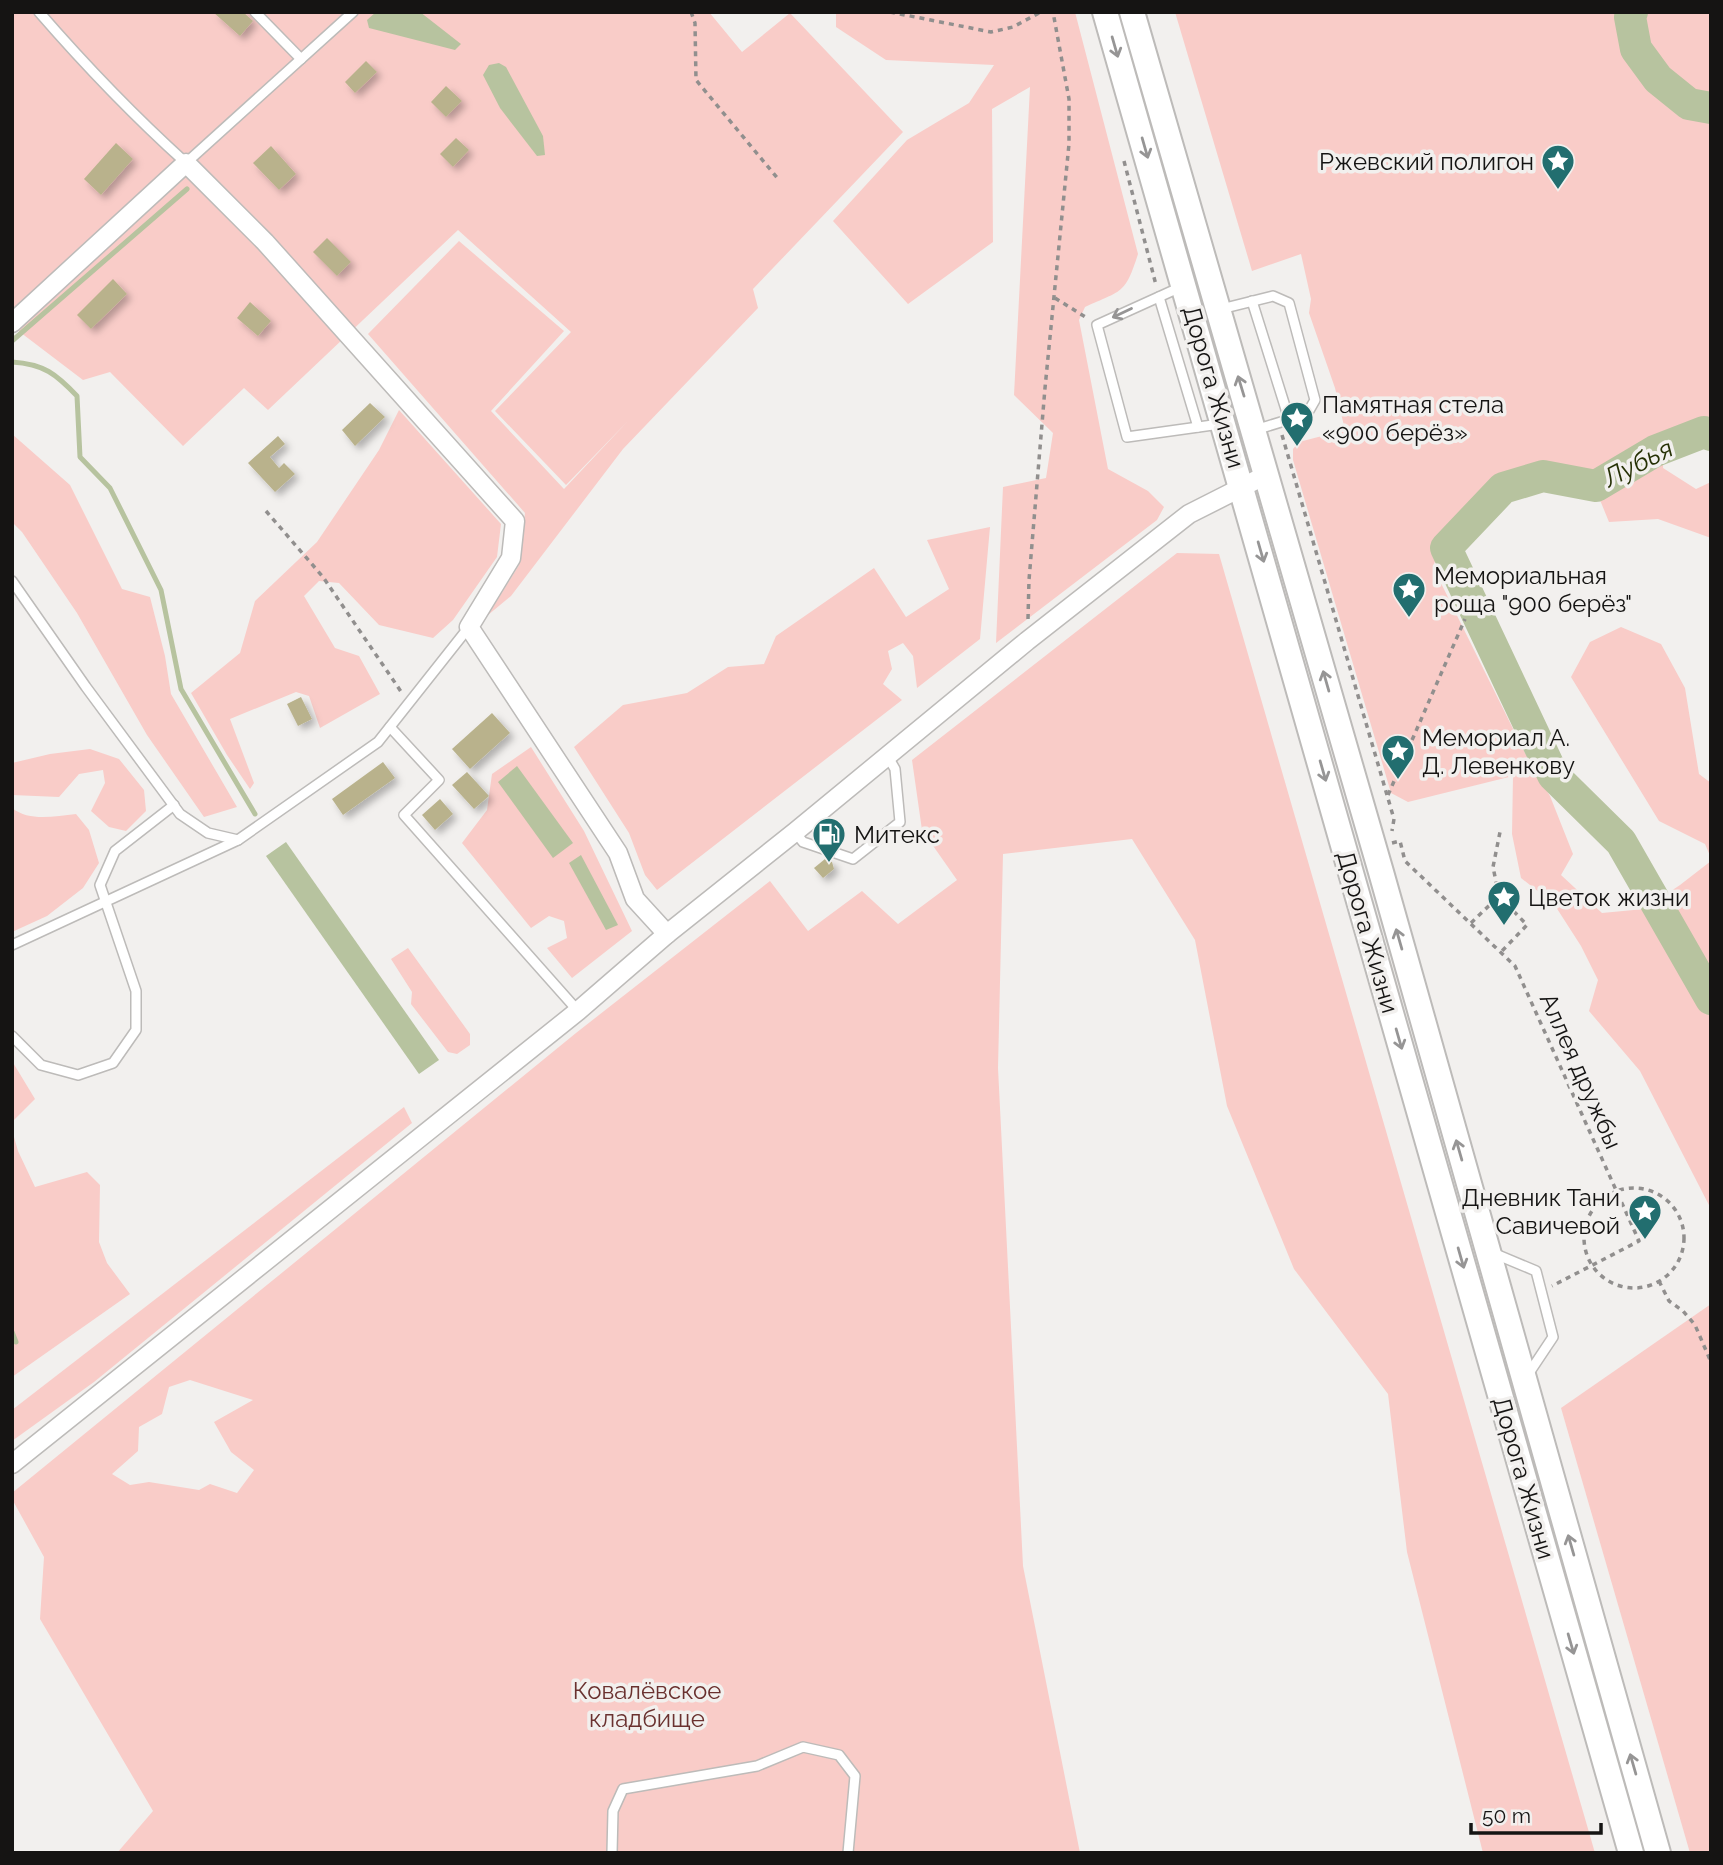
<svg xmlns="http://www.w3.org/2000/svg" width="1723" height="1865" font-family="Raleway,sans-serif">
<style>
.green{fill:#f9ccc8;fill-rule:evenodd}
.water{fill:#b7c39f}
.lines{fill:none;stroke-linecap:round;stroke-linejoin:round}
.stream{stroke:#b7c39f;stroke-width:5}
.river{stroke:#b7c39f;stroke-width:32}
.building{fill:#b9b28c;filter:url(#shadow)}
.lane-casing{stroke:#bdbbb9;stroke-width:12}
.street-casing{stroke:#bdbbb9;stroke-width:21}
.secondary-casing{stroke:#bdbbb9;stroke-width:28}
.path{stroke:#918f8e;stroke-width:3.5;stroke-dasharray:5 5;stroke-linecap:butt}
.lane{stroke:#fff;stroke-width:9}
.street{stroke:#fff;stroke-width:18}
.secondary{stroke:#fff;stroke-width:24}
.oneway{stroke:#969595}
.labels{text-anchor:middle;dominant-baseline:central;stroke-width:7;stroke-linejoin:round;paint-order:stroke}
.poi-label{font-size:24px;fill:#151413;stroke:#f2f0ee;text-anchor:start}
.street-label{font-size:24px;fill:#151413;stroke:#f2f0ee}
.park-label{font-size:24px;fill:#6a312f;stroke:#f2f0ee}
.water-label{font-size:26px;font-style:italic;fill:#263105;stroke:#f2f0ee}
</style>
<defs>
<filter id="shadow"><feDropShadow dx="4.5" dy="4.5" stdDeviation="3.5" flood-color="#0004"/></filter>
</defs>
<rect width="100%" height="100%" fill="#f2f0ee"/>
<g class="green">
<polygon points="12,12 709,12 742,52 790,13 903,132 753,289 758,308 623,449 511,596 488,615 519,565 525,513 368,334 459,241 564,331 491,411 564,489 628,421 566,485 495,411 571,332 458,230 268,410 244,388 183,446 110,372 83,380 12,326"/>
<path d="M836 12H1075L1138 254C1125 295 1122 290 1085 307L1079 320 1108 469 1148 491 1164 507 1157 520 996 643 1003 487 1046 478 1053 433 1014 395 1030 87 992 109 993 242 908 304 833 221 907 140 969 103 994 65 886 60 836 27Z"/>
<polygon points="1175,12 1711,12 1711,424 1707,422 1665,431 1663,468 1696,489 1711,482 1711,538 1658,519 1609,522 1591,478 1545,465 1499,480 1444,536 1433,567 1531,765 1550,796 1573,854 1561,875 1602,913 1644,909 1680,885 1711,861 1711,1209 1640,1071 1589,1011 1598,980 1581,946 1554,904 1521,878 1512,834 1513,776 1408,802 1391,793 1293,460 1293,449 1299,442 1345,430 1335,388 1309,313 1311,299 1301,254 1252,271"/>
<polygon points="399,410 501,524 497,557 453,620 433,638 379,625 339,583 319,581 304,596 335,648 359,656 380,694 320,728 309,696 296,692 230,719 254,783 250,789 227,755 191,693 240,653 255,601 317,542 379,450"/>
<polygon points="12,434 70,485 122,589 150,597 165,656 171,694 237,807 204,817 147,735 77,613 22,532 12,522"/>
<polygon points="990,527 980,639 917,688 913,656 903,643 888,651 892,669 883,684 902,700 657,890 645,875 629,833 574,747 623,705 687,693 728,667 764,664 776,636 874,568 906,617 949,589 927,540"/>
<path d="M1177 553 1219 554 1595 1853H1483L1407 1552 1388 1394 1294 1269 1227 1106 1195 940 1132 839 1003 854 998 1068 1023 1566 1080 1853H117L153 1811 40 1619 44 1557 12 1499V1493L576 1033 770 881 808 931 862 891 898 924 957 880 922 830 912 760ZM190 1380 253 1400 214 1422 231 1452 254 1470 237 1493 210 1484 199 1490 149 1482 130 1485 112 1474 138 1451 139 1427 162 1414 169 1387Z"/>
<polygon points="1621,627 1661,644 1685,688 1699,774 1711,783 1711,858 1705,844 1659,821 1571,677 1590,642"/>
<polygon points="531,747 584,831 632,931 572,978 547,948 567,938 564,921 549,916 531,928 462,843 487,810 492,774"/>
<polygon points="90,749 119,759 144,790 146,811 126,831 109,827 91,811 105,783 103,770 79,774 59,797 12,795 12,763 50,754"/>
<path d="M12 808C30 822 54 816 76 814L89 830 99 863 83 888 47 916 12 932Z"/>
<polygon points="408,948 470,1034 470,1045 457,1054 448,1052 411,1004 412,992 391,959"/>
<polygon points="12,1061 35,1099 12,1122"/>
<polygon points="404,1107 412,1123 94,1382 12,1441 12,1410"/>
<polygon points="12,1130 18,1151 35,1187 87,1172 100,1185 99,1242 107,1263 130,1294 12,1377"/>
<polygon points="1711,1304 1711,1853 1690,1853 1561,1408"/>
</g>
<g class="water">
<polygon points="376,12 420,12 461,44 455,50 369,28 367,20"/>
<polygon points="499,63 506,67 543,136 545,155 537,156 500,108 483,75 489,65"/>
<polygon points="517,766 573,843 553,858 498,782"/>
<polygon points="286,842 439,1060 419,1074 266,856"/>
<polygon points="581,855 618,925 606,930 569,863"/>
</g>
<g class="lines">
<g class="stream">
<polyline points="12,341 187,189"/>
<path d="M12 362C44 364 56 374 77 396L80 457 110 488 161 590 181 689 255 814"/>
<polyline points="12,1332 16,1342"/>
</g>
<g class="river">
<polyline points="1632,12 1630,17 1636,49 1658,79 1689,104 1711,108"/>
<polyline points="1711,435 1704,432 1655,451 1596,486 1543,476 1503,488 1446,548 1553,775 1621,842 1711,999"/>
</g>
</g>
<g class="building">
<polygon points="213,12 243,12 253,21 240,36"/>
<polygon points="366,61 377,72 355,93 345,82"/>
<polygon points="446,86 462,101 446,117 431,102"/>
<polygon points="456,138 469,150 453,167 440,154"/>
<polygon points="116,143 133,159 101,195 84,179"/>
<polygon points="271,146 296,174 279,190 253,163"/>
<polygon points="327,238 351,262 337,276 313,252"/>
<polygon points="113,279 127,294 91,329 77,315"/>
<polygon points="250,302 271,321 258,336 237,318"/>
<polygon points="370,403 385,417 355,446 342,430"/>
<polygon points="278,436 285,444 270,457 279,468 284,463 295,474 275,492 248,463"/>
<polygon points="301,697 312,719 298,726 287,704"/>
<polygon points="492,713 510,733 470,769 452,749"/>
<polygon points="383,762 395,778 343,815 332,799"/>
<polygon points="467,772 489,796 474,809 452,785"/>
<polygon points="440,799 453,814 435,830 422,815"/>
<polygon points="825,859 832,862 834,869 823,878 814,868"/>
</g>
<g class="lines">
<defs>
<g id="lane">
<path d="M39 12C85 65 134 116 186 163L353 12"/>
<polyline points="255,12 301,59"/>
<polyline points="1183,286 1097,325 1127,437 1220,424"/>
<polyline points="1159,297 1198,427"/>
<polyline points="1252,301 1289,419"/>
<polyline points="1221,309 1273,296 1289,303 1315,400 1307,414 1255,430"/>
<polyline points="12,581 86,687 180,814 208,833 238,840"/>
<polyline points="390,727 439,780 404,815 578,1011"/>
<polyline points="795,832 803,842 853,859 900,822 895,769 888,757"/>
<polyline points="12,945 238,840 378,742 469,627"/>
<polyline points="12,1036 41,1065 78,1075 113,1063 136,1030 136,991 100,885 115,851 174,805"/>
<polyline points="1493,1253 1536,1271 1553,1337 1527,1376"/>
<polyline points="612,1853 613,1811 623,1789 757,1766 803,1747 839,1755 855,1776 848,1853"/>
</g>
<g id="street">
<polyline points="12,323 186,163 265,242 515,521 511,558 469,627 618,853 635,899 667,934"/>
<polyline points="12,1464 578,1011 667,934 795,832 1027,641 1189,514 1266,475"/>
</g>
<g id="secondary">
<polyline points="1105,12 1631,1853"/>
<polyline points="1132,12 1381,872 1658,1853"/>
</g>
</defs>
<use href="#lane" class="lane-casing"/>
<use href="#street" class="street-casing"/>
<use href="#secondary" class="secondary-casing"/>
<g class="path">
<polyline points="691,12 695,23 696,80 779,180"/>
<polyline points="890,12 991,32 1013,27 1041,12"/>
<polyline points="1124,161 1156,285"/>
<polyline points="1055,298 1087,318"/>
<polyline points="1282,435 1394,819 1392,831"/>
<polyline points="266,511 323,577 402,693"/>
<polyline points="1028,619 1029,580 1045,388 1069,144 1069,99 1053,12"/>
<polyline points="1388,795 1465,619"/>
<polyline points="1392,843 1400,841 1405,861 1515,966 1639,1241 1552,1286"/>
<polyline points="1499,896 1493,867 1500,832"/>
<polyline points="1471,923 1499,896 1527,925 1501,952"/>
<circle cx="1634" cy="1238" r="50"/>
<polyline points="1659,1281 1669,1301 1683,1311 1695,1325 1711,1362"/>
</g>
<use href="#lane" class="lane"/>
<use href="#street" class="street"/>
<use href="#secondary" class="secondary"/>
</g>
<defs><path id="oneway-shaft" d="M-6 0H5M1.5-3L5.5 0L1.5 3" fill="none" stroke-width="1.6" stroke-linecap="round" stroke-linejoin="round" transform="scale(1.75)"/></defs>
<g class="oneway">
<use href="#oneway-shaft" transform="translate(1115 47) rotate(74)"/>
<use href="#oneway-shaft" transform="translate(1145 148) rotate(74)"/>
<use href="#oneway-shaft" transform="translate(1122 313) rotate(155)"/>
<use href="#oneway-shaft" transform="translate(1241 386) rotate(-107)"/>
<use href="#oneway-shaft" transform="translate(1261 552) rotate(74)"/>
<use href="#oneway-shaft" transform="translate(1326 681) rotate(-106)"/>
<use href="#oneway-shaft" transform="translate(1323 771) rotate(74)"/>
<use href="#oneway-shaft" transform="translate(1399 939) rotate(-106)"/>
<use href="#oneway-shaft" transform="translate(1399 1039) rotate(74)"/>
<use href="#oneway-shaft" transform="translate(1459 1150) rotate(-106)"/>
<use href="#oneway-shaft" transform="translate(1461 1258) rotate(74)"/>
<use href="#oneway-shaft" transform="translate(1571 1545) rotate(-106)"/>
<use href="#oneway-shaft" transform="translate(1571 1644) rotate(74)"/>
<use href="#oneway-shaft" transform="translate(1633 1764) rotate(-106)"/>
</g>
<defs>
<symbol id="sight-pin" viewBox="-11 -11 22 30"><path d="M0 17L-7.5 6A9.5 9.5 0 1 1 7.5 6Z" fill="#226e6f" stroke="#f2f0ee"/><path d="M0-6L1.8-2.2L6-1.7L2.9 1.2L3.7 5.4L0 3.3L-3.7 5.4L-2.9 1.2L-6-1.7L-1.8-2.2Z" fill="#fff"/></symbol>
<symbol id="fuel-pin" viewBox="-11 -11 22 30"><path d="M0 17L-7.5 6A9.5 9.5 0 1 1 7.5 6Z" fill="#226e6f" stroke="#f2f0ee"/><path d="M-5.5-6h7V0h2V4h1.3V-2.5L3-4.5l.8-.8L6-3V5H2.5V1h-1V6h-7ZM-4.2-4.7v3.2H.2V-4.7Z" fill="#fff"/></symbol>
</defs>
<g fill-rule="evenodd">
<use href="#sight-pin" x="1539" y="142" width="38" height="52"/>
<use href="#sight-pin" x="1278" y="399" width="38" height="52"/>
<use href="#sight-pin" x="1390" y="570" width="38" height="52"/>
<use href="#sight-pin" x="1379" y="732" width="38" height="52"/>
<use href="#fuel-pin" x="810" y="815" width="38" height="52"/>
<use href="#sight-pin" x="1485" y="878" width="38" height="52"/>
<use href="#sight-pin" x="1626" y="1192" width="38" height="52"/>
</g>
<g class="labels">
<g class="poi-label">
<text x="1534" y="161" text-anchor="end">Ржевский полигон</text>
<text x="1322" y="404">Памятная стела<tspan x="1322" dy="28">«900 берёз»</tspan></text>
<text x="1434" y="575">Мемориальная<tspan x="1434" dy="28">роща "900 берёз"</tspan></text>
<text x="1422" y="737">Мемориал А.<tspan x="1422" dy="28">Д. Левенкову</tspan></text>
<text x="854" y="834">Митекс</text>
<text x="1528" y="897">Цветок жизни</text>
<text x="1620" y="1197" text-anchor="end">Дневник Тани<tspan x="1620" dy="28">Савичевой</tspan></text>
</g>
<g class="street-label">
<text transform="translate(1214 387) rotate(74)">Дорога Жизни</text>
<text transform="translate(1368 932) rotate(74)">Дорога Жизни</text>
<text transform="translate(1581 1071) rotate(66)">Аллея дружбы</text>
<text transform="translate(1524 1478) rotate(74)">Дорога Жизни</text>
</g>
<g class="park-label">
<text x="647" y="1690">Ковалёвское<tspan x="647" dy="28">кладбище</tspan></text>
</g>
<g class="water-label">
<text transform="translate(1638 463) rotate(-27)">Лубья</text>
</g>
</g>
<rect width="1723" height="1865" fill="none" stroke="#151413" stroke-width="28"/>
<path d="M1471 1823v10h130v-10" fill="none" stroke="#151413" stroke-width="3.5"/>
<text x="1482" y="1823" font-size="21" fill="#151413" stroke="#f2f0ee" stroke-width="5" paint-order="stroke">50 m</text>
</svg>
